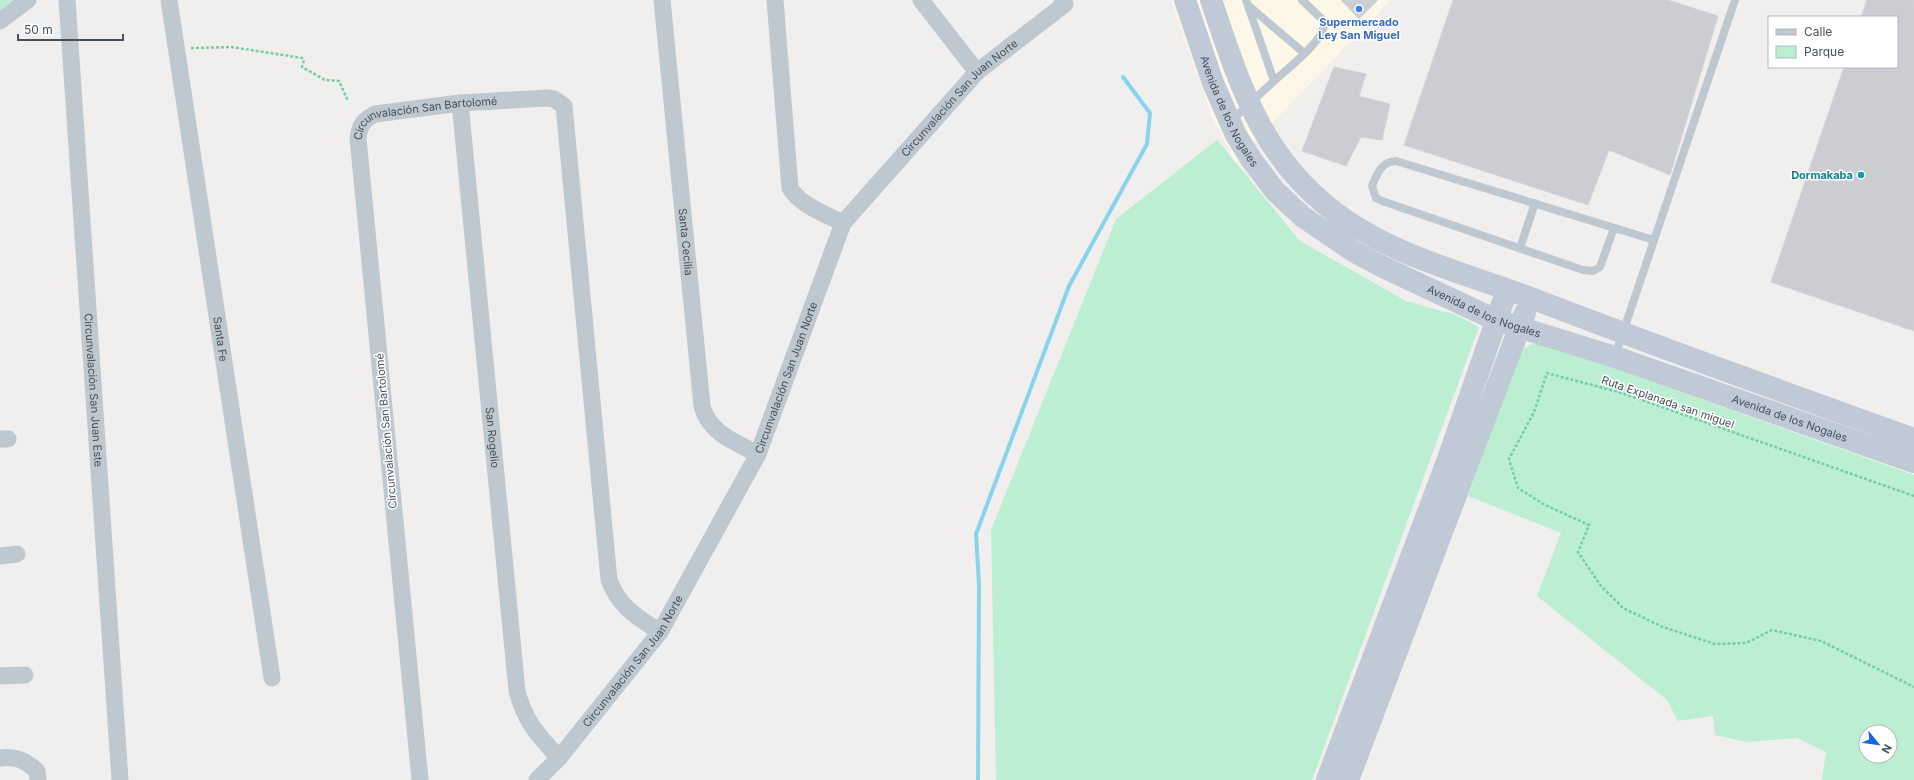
<svg xmlns="http://www.w3.org/2000/svg" width="1914" height="780" font-family="Inter,sans-serif">
<style>
.commercial{fill:#fcf7e7}
.green{fill:#bcefd2;fill-rule:evenodd}
.lines{fill:none;stroke-linecap:round;stroke-linejoin:round}
.stream{stroke:#89d3ec;stroke-width:4}
.building{fill:#cbcdd3;stroke:#d2d4da}
.path{stroke:#74cda5;stroke-width:2.5;stroke-dasharray:3 2;stroke-linecap:butt}
.lane{stroke:#bec8d0;stroke-width:8}
.street{stroke:#bec8d0;stroke-width:17}
.secondary{stroke:#c0cad7;stroke-width:22}
.shop-dot{fill:#3f7fe0;stroke:#fff;stroke-width:1.5}
.culture-dot{fill:#0f9aa8;stroke:#fff;stroke-width:1.5}
.labels{text-anchor:middle;dominant-baseline:central;stroke-width:3;stroke-linejoin:round;paint-order:stroke}
.shop-label{font-size:11px;font-weight:bold;fill:#366cbe;stroke:#fff}
.street-label{font-size:11px;fill:#46505b;stroke:#fff}
.culture-label{font-size:11px;font-weight:bold;fill:#0d838f;stroke:#fff;text-anchor:end}
</style>
<rect width="100%" height="100%" fill="#f1eeee"/>
<polygon class="commercial" points="1171,0 1391,0 1276,119 1236,163 1212,117"/>
<g class="green">
<polygon points="0,0 14,0 0,10"/>
<polygon points="1217,140 1300,241 1406,301 1456,315 1479,327 1312,780 996,780 991,530 1116,219"/>
<path d="M1534 343 1571 353 1914 475V780H1822L1826 752 1797 738 1746 742 1715 735 1713 716 1678 721 1667 700 1537 596 1561 533 1468 496 1521 350ZM1866 732H1890V756H1866Z"/>
</g>
<g class="lines">
<polyline class="stream" points="978,780 979,585 976,534 1069,286 1147,144 1150,113 1123,77"/>
</g>
<g class="building">
<polygon points="1341,0 1378,0 1359,19"/>
<polygon points="1453,0 1668,0 1718,16 1670,175 1609,150 1588,205 1404,145"/>
<polygon points="1867,0 1914,0 1914,331 1771,282 1844,67 1897,67 1897,17 1861,17"/>
<polygon points="1334,67 1366,74 1359,96 1390,104 1382,140 1361,137 1346,166 1302,151"/>
</g>
<g class="lines">
<g class="path">
<polyline points="191,48 232,47 302,58 304,60 302,67 325,80 339,81 348,101"/>
<polyline points="1914,496 1622,393 1547,373 1534,412 1509,459 1518,488 1545,505 1589,525 1578,552 1601,586 1623,608 1663,627 1715,644 1746,643 1772,630 1821,641 1914,687"/>
</g>
<g class="lane">
<polyline points="1249,6 1304,53"/>
<path d="M1274 81C1287 69 1328 38 1324 21L1302 0"/>
<polyline points="1232,120 1274,81 1246,0"/>
<path d="M1614 228 1600 267 1593 271 1583 270 1382 201 1376 198 1372 186C1377 174 1381 162 1396 161 1482 187 1568 214 1654 240"/>
<polyline points="1520,248 1535,203"/>
<polyline points="1615,356 1735,0"/>
</g>
<g class="street">
<path id="s1" d="M67 0 120 780"/>
<path id="s2" d="M169 0 272 678"/>
<path id="s3" d="M662 0 702 406C709 433 735 442 758 454"/>
<path d="M775 0 790 188C800 205 825 214 843 223"/>
<polyline points="921,0 977,72"/>
<polyline points="0,21 28,0"/>
<path id="s4" d="M460 103 517 691C525 722 538 735 559 758"/>
<polyline points="0,439 8,439"/>
<polyline points="0,556 17,554"/>
<polyline points="0,676 25,675"/>
<path d="M0 758C16 756 25 760 37 771L38 780"/>
<path id="s5" d="M420 780 358 138C360 125 363 120 375 114L460 103 547 98 554 99 564 106 609 580C620 608 636 616 660 632"/>
<path id="s6" d="M537 780 559 758 660 632 758 454 843 223 977 72 1065 4 1062 0"/>
</g>
<g class="secondary">
<path id="s7" d="M1185 0 1213 83 1236 135 1251 159 1275 191 1303 217 1353 251 1383 267 1496 320 1615 357 1914 462"/>
<path d="M1211 0C1237 76 1257 146 1321 201 1380 253 1459 271 1531 298 1658 347 1786 393 1914 439"/>
<polyline points="1327,780 1448,459 1507,290"/>
<polyline points="1348,780 1525,313"/>
</g>
</g>
<circle class="shop-dot" cx="1359" cy="9" r="4"/>
<circle class="culture-dot" cx="1861" cy="175" r="4"/>
<g class="labels">
<g class="shop-label">
<text x="1359" y="22">Supermercado<tspan x="1359" dy="13">Ley San Miguel</tspan></text>
</g>
<g class="street-label">
<text stroke="none"><textPath href="#s6" startOffset="813">Circunvalación San Juan Norte</textPath></text>
<text stroke="none"><textPath href="#s7" startOffset="120">Avenida de los Nogales</textPath></text>
<text stroke="none"><textPath href="#s5" startOffset="721">Circunvalación San Bartolomé</textPath></text>
<text stroke="none"><textPath href="#s3" startOffset="243">Santa Cecilia</textPath></text>
<text stroke="none"><textPath href="#s7" startOffset="456">Avenida de los Nogales</textPath></text>
<text stroke="none"><textPath href="#s2" startOffset="343">Santa Fe</textPath></text>
<text stroke="none"><textPath href="#s6" startOffset="477">Circunvalación San Juan Norte</textPath></text>
<text stroke="none"><textPath href="#s1" startOffset="391">Circunvalación San Juan Este</textPath></text>
<text transform="translate(1668 402) rotate(19)">Ruta Explanada san miguel</text>
<text stroke="none"><textPath href="#s7" startOffset="780">Avenida de los Nogales</textPath></text>
<text transform="translate(386 431) rotate(-95)">Circunvalación San Bartolomé</text>
<text stroke="none"><textPath href="#s4" startOffset="336">San Rogelio</textPath></text>
<text stroke="none"><textPath href="#s6" startOffset="153">Circunvalación San Juan Norte</textPath></text>
</g>
<g class="culture-label">
<text x="1853" y="175">Dormakaba</text>
</g>
</g>
<rect x="1768" y="16" width="130" height="52" fill="#ffffff" stroke="#b5b9bd"/>
<rect x="1776" y="29" width="20" height="6" fill="#c0cad7" stroke="#b5b9bd"/>
<text x="1804" y="36" font-size="12" fill="#46505b">Calle</text>
<rect x="1776" y="46" width="20" height="12" fill="#bcefd2" stroke="#b5b9bd"/>
<text x="1804" y="56" font-size="12" fill="#46505b">Parque</text>
<g transform="translate(1878 744) rotate(119)"><circle r="19" fill="#ffffff" stroke="#b5b9bd"/>
<path d="M0-3L7 15L0 10L-7 15Z" fill="#1967e0"/>
<text y="-6" font-size="11" font-weight="bold" text-anchor="middle" fill="#46505b">N</text>
</g>
<path d="M18 34v6h105v-6" fill="none" stroke="#46505b" stroke-width="2"/>
<text x="24" y="34" font-size="12" fill="#46505b" stroke="#ffffff" stroke-width="3" paint-order="stroke">50 m</text>
</svg>
